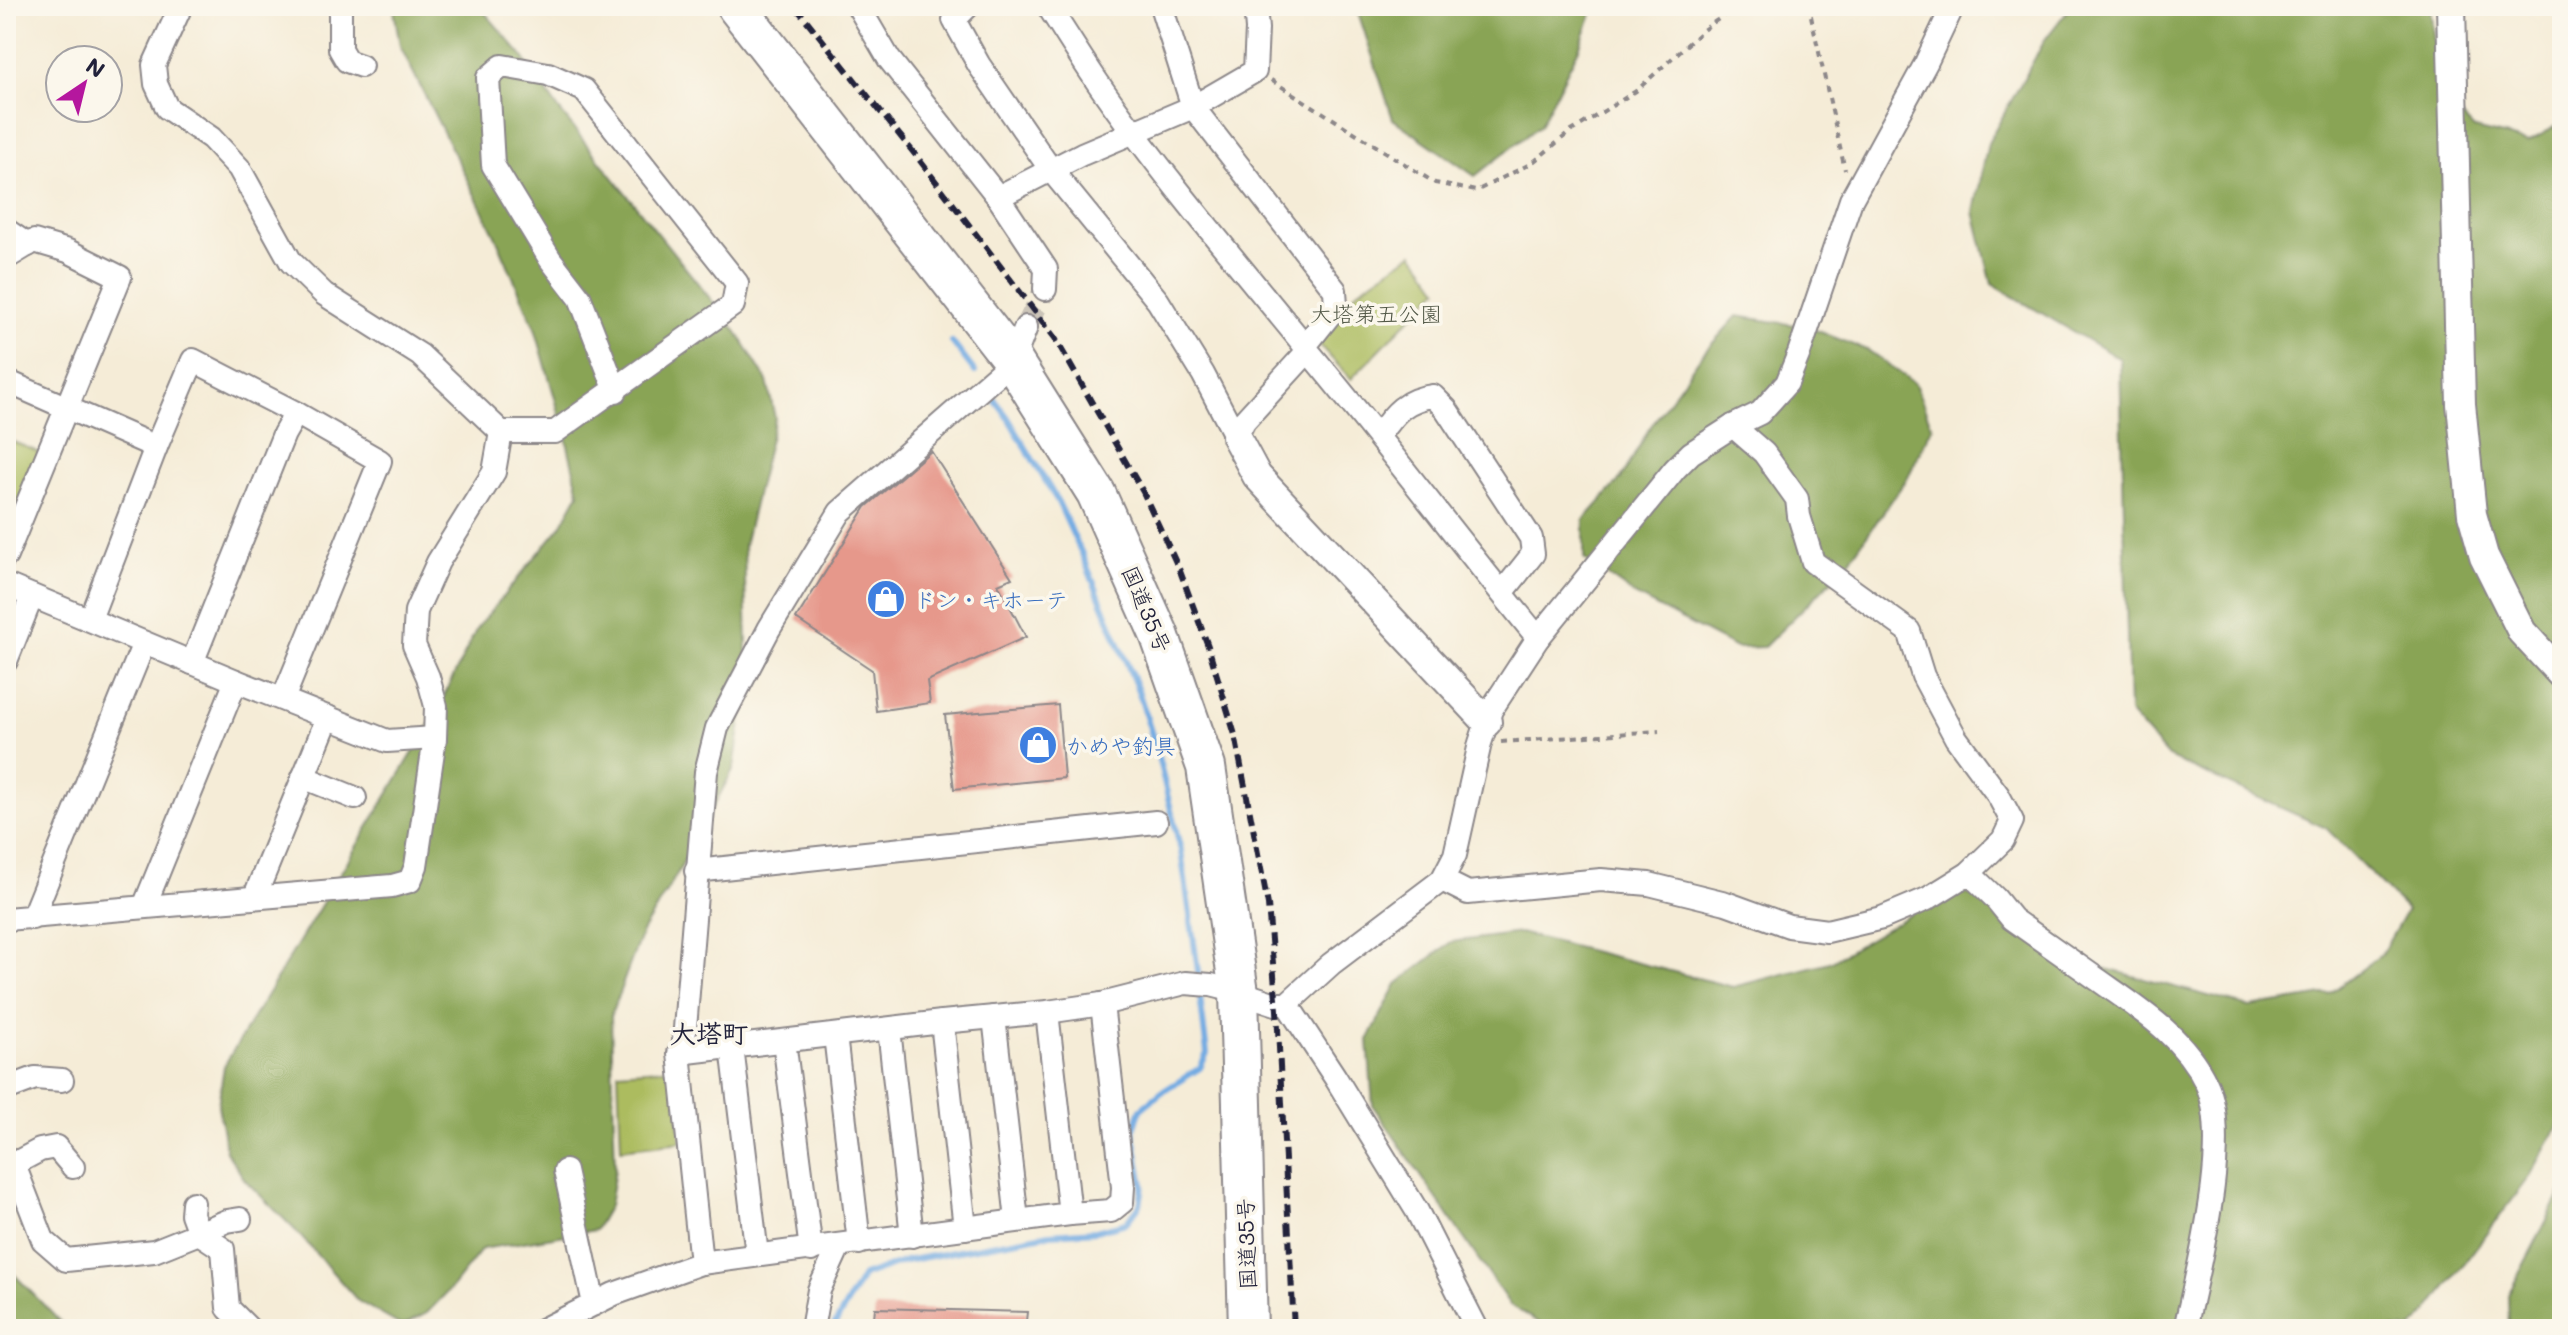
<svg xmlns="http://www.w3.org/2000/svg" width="2568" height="1335" font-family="Mali,'Klee One',sans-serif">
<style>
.green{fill:#acbc5e;stroke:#676f4c;stroke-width:2}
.forest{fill:#89a455;stroke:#566348;stroke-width:2}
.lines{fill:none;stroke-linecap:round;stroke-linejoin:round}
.stream{stroke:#73abe2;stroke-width:6}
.building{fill:#e6988b}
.minor-tunnel{stroke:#cbc4b8;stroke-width:22;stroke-dasharray:22 11;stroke-linecap:butt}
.minor-casing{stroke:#8c8789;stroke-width:26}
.tertiary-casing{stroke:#8c8789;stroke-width:32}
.trunk-casing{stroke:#8c8789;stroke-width:42}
.path{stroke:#8c8789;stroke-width:4;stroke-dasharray:6 6;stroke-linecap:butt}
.minor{stroke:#fff;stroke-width:22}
.tertiary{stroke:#fff;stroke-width:28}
.trunk{stroke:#fff;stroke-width:38}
.rail{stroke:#22223b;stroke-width:6;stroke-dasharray:12 6;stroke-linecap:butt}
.labels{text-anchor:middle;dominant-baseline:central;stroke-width:7;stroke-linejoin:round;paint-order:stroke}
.park-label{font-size:22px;fill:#525847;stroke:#fbf7ec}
.shop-label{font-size:22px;fill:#366cbe;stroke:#fbf7ec;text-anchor:start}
.street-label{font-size:22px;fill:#22223b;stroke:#fbf7ec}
.quarter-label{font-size:26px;font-weight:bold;fill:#22223b;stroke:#fbf7ec}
</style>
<rect width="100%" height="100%" fill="#fbf7ec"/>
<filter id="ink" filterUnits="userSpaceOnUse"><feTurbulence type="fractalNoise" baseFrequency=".0125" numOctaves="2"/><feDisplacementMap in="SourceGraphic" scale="16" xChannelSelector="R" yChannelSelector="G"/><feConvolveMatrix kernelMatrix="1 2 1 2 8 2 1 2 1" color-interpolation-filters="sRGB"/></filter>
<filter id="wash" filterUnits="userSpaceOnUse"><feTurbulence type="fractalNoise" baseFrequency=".006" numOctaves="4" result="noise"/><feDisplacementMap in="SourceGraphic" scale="32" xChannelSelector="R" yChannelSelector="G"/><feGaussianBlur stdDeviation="1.8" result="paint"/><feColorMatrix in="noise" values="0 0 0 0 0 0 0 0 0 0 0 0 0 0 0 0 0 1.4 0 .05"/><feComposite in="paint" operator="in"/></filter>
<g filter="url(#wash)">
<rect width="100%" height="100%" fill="#f5ecd7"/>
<g class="green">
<polygon points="1413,253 1439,289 1351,379 1319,345 1356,292"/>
<polygon points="6,439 41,453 6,535"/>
<polygon points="673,1068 681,1142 621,1149 618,1072"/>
</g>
<g class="forest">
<polygon points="397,6 479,6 521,54 559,110 737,332 767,381 775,418 744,545 748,678 734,768 680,869 642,932 611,1015 615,1170 609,1206 595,1230 482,1249 452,1287 427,1313 402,1326 358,1301 296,1231 245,1180 226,1151 218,1105 224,1066 431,723 477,628 561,526 579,493 566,437 535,328 495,235 400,46 394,10"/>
<polygon points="1356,6 1595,6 1579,48 1540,125 1475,176 1393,119"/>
<polygon points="2071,6 2430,6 2440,94 2474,129 2528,142 2562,123 2562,1119 2529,1178 2421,1320 2411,1329 1549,1329 1510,1305 1373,1106 1368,1040 1397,984 1451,942 1520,933 1733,987 1830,962 1950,891 2003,901 2095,966 2250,1007 2329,994 2381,955 2407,910 2326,828 2168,757 2129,713 2120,359 1992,284 1974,212 1988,143 2046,38"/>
<polygon points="1737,316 1808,327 1869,351 1915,384 1932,427 1908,477 1844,568 1764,647 1736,648 1636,596 1584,559 1584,520 1621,479 1649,429 1701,356"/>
<polygon points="2562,1191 2562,1329 2509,1329 2508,1295"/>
<polygon points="6,1266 67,1329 6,1329"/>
</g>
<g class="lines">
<g class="stream">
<polyline points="952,342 975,372"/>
<polyline points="994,399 1007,416 1058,502 1082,554 1139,693 1156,748 1181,851 1199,978"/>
<polyline points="832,1329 863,1276 905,1261 1050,1234 1096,1231 1126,1223 1140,1205 1143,1185 1133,1131 1141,1109 1162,1092 1200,1068 1207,1053 1199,989"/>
<polyline points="1324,1329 1330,1326 1338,1329"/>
</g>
</g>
<g id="blocks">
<g class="building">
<polygon points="931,451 1012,578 998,584 1026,637 927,681 930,703 876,711 872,670 796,619 866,507"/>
<polygon points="1058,705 1064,778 954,789 945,715"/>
<polygon points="875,1308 1027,1312 1025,1329 873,1329"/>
</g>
</g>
</g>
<g filter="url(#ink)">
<use href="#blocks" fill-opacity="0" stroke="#8c8789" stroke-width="2"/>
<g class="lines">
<polyline class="minor-tunnel" points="1026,327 1045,289"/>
<defs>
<g id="minor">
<polyline points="340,6 340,49 347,61 361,66"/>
<polyline points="858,6 889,59 998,197 1046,269 1045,289"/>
<polyline points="968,6 954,20 979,65 1051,170 1158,301 1203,374 1236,437"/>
<path d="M1048 6C1065 32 1081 58 1098 83 1161 174 1235 260 1305 346"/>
<path d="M1255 6 1257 29 1255 71 1193 107 1335 290 1336 307 1305 346 1308 351C1387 445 1460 543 1538 638"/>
<polyline points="998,197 1082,154 1193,107 1161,6"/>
<polyline points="6,230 28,245"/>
<polyline points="6,258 34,241 68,251 120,277 6,556"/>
<polyline points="6,381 156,447"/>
<polyline points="501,432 555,432 733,305 737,283 584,90 548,74 502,66 488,78 493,165 550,259 580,298 616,391"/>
<path d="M1379 435C1394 413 1406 399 1433 396L1446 409 1531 538 1533 554 1502 593"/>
<polyline points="1236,437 1244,421 1308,351"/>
<polyline points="6,585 236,681 387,741 435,738"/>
<polyline points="90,619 156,447 193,360 296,413 380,461 283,699"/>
<polyline points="6,661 32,596"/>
<polyline points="192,663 284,434 296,413"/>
<polyline points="303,777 355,798"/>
<polyline points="696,871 1156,822"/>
<path d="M1969 873 1995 898 2012 919C2040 939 2069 959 2097 979 2138 1008 2184 1036 2206 1083 2233 1138 2198 1268 2185 1329"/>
<polyline points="1442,880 1468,893 1601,880 1649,884 1726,903 1789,926 1827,931 1882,918 1927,899 1969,873 2003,840 2012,821 1998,795 1956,738 1923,676 1909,631 1813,562 1799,516 1797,499 1764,453 1733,426"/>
<polyline points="255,896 328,717"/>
<polyline points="144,907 236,681"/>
<polyline points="32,918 144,643"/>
<polyline points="6,919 392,886 410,881 416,866 435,738 436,706 428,677 414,645 416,611 438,562 494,472 501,432 420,355 324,294 291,262 239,168 211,138 167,108 156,84 154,65 181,6"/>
<polyline points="1287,1004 1335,1077 1417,1211 1477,1329"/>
<polyline points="1047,1012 1070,1214 701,1263 679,1053 942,1022 1047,1012 1102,1004 1185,983 1211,985 1239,992 1276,1004 1287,1004 1331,964 1442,880 1455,855 1480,743 1491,710 1538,638 1675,469 1691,453 1733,426 1760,413 1787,383 1799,353 1851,200 1926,63 1953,6"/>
<polyline points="994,1017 1017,1220"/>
<polyline points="942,1022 965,1228"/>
<polyline points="889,1029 912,1236"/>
<polyline points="835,1035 859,1243"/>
<polyline points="784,1041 811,1250"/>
<polyline points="732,1047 757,1255"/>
<polyline points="683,1053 706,772 717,728 769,629 840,512 1013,361 1026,327"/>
<polyline points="6,1089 35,1078 62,1080"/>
<polyline points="6,1158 16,1170 43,1240 66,1260 154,1251 199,1233 223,1249 228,1308 249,1329"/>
<polyline points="12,1165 40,1150 56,1147 73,1167"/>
<polyline points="565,1171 594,1304"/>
<polyline points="193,1203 192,1214 199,1233 227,1221 240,1219"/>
<polyline points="1070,1214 1111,1211 1122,1202 1123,1187 1102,1004"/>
<polyline points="544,1329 614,1294 701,1263"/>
<polyline points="812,1329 819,1290 839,1246"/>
</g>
<g id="tertiary">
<polyline points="2451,6 2461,404 2472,514 2484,556 2522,632 2562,675"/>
<polyline points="1236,437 1257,476 1487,722"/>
</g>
<polyline id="trunk" points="736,6 1013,361 1096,493 1159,634 1206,767 1239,992 1248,1329"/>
</defs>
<use href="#minor" class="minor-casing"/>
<use href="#tertiary" class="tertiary-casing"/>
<use href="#trunk" class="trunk-casing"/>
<g class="path">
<polyline points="1804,6 1811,16 1845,170"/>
<polyline points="1271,80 1435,183 1476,191 1532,163 1570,132 1636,91 1703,30 1737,6"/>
<polyline points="1501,742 1659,731"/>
</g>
<use href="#minor" class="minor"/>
<use href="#tertiary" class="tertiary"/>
<use href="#trunk" class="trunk"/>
<polyline class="rail" points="795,6 918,158 1055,338 1143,492 1180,571 1208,646 1235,735 1268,905 1277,1010 1294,1329"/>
</g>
</g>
<defs>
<symbol id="shop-disc" viewBox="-11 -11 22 22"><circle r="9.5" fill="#3f7fe0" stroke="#fbf7ec"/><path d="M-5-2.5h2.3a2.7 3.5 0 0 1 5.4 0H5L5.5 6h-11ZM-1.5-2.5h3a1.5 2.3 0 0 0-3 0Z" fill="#fff"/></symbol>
</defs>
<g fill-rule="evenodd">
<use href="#shop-disc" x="864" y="577" width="44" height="44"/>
<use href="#shop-disc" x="1016" y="723" width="44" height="44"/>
</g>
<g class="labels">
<g class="park-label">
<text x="1376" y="313">大塔第五公園</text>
</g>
<g class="shop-label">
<text x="914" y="599">ドン・キホーテ</text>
<text x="1066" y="745">かめや釣具</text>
</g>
<g class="street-label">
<text transform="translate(1147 609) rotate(67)">国道35号</text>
<text transform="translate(1246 1244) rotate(-92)">国道35号</text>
</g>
<g class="quarter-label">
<text x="709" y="1033">大塔町</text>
</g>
</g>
<rect width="2568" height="1335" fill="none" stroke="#fbf7ec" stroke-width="32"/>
<g transform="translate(84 84) rotate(35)"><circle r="38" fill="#fbf7ec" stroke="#a4a2a5" stroke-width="2"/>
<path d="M0-6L14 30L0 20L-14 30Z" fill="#b5179e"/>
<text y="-12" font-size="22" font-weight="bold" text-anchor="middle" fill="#22223b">N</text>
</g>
</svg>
